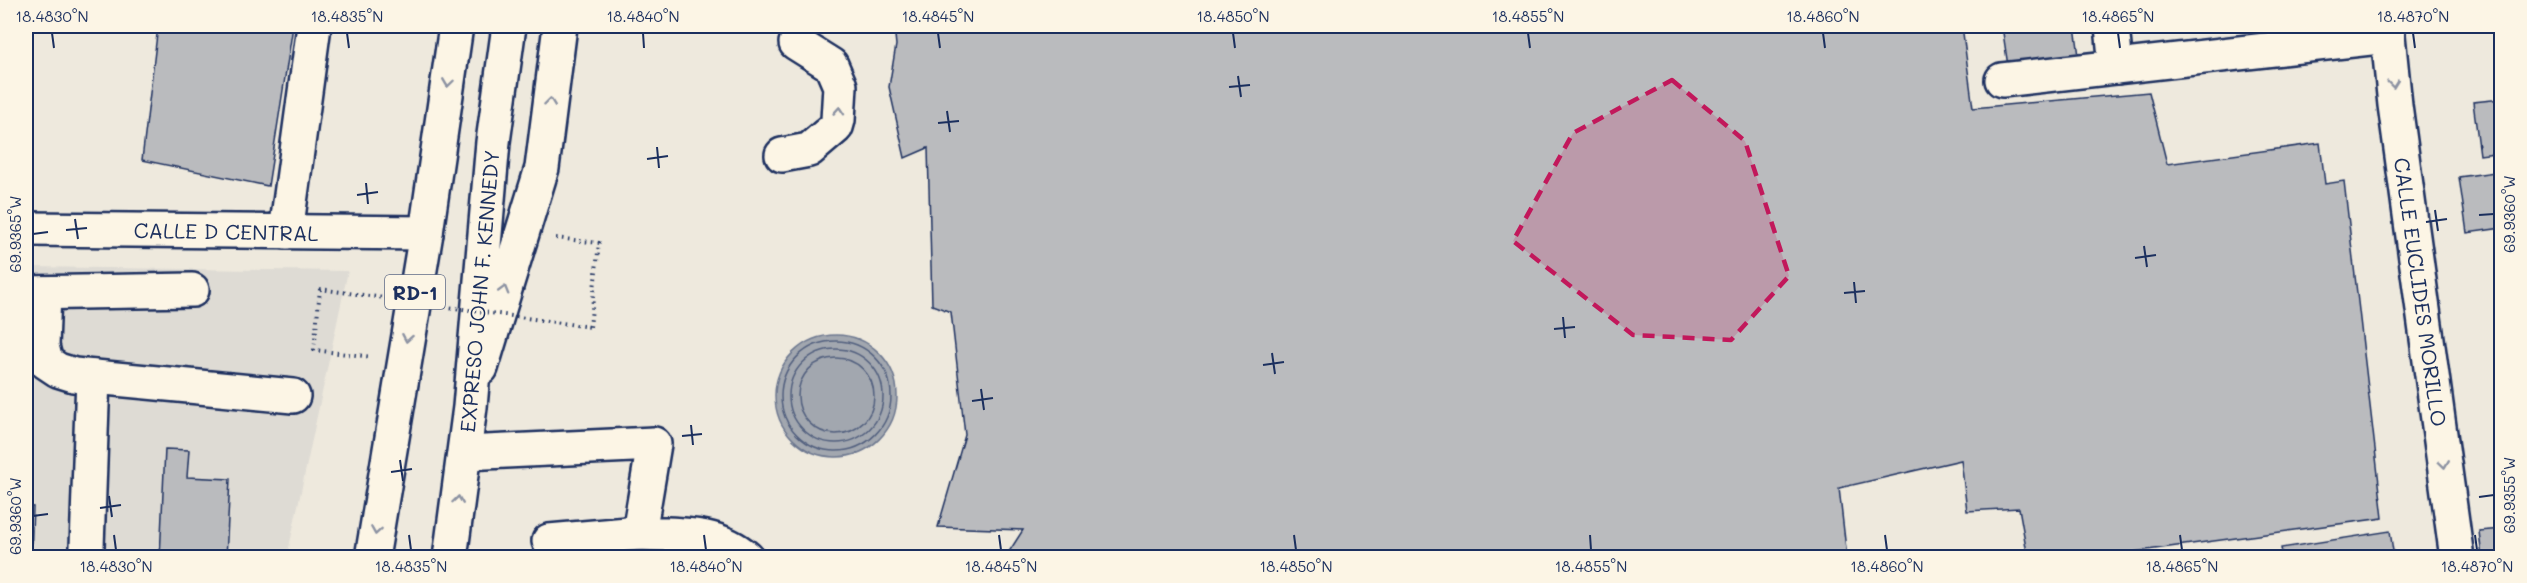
<svg xmlns="http://www.w3.org/2000/svg" width="2527" height="583" font-family="Mali,sans-serif">
<style>
.built{fill:#dedbd4}
.water{fill:#a2a7af;stroke:#6c778f;stroke-width:1.5}
.lines{fill:none;stroke-linecap:round;stroke-linejoin:round}
.shore{stroke:#515f7e;stroke-width:1.5}
.building{fill:#babbbe;stroke:#1b2f5e;stroke-width:1.5}
.minor-casing{stroke:#1b2f5e;stroke-width:38}
.major-casing{stroke:#1b2f5e;stroke-width:38}
.highway-casing{stroke:#1b2f5e;stroke-width:38}
.path{stroke:#1b2f5e;stroke-width:4;stroke-dasharray:1.5 4.5;stroke-linecap:butt}
.minor{stroke:#fcf5e5;stroke-width:33}
.major{stroke:#fcf5e5;stroke-width:33}
.highway{stroke:#fcf5e5;stroke-width:33}
.path-bridge{stroke:#1b2f5e;stroke-width:4;stroke-dasharray:1.5 4.5;stroke-linecap:butt}
.oneway{stroke:#8c92a2}
.marked{fill:#c2185b;fill-opacity:0.2;stroke:#c2185b;stroke-width:4.5;stroke-dasharray:12 8;stroke-linejoin:round}
.ticks{fill:none;stroke:#1b2f5e;stroke-width:2}
.labels{text-anchor:middle;dominant-baseline:central;stroke-width:4.5;stroke-linejoin:round;paint-order:stroke}
.shield{fill:#fcf5e5;stroke:#5e6a86;stroke-width:1.5}
.shield-label{font-size:20px;font-weight:bold;fill:#1b2f5e}
.street-label{font-size:21px;fill:#1b2f5e;stroke:#fcf5e5}
.neatline{fill:none;stroke:#1b2f5e;stroke-width:2}
.ticks-label{font-size:15px;text-anchor:middle;fill:#1b2f5e}
</style>
<rect width="100%" height="100%" fill="#eee9dd"/>
<filter id="ink" filterUnits="userSpaceOnUse"><feTurbulence type="fractalNoise" baseFrequency=".0167" numOctaves="2"/><feDisplacementMap in="SourceGraphic" scale="12" xChannelSelector="R" yChannelSelector="G"/><feConvolveMatrix kernelMatrix="1 2 1 2 8 2 1 2 1" color-interpolation-filters="sRGB"/></filter>
<g filter="url(#ink)">
<polygon class="built" points="26,267 348,271 287,557 26,558"/>
<circle class="water" cx="836" cy="396" r="61"/>
<g class="lines">
<g class="shore">
<circle cx="836" cy="396" r="55"/>
<circle cx="836" cy="396" r="47"/>
<circle cx="836" cy="396" r="38"/>
</g>
</g>
<g class="building">
<polygon points="158,26 293,26 268,186 142,160"/>
<polygon points="894,26 1962,26 1973,108 2149,92 2167,164 2320,143 2325,184 2344,181 2383,518 2088,558 2028,558 2019,508 1967,511 1961,460 1839,488 1847,558 1005,558 1023,530 938,527 965,435 951,312 932,305 928,148 905,158 889,87 896,45"/>
<polygon points="2002,26 2075,26 2079,56 2008,66"/>
<polygon points="2276,26 2349,26 2278,41"/>
<polygon points="2502,99 2502,152 2480,155 2473,102"/>
<polygon points="2502,171 2502,228 2467,233 2459,177"/>
<polygon points="2502,308 2502,344 2497,309"/>
<polygon points="165,449 189,450 187,477 230,479 226,558 160,558"/>
<polygon points="26,506 33,507 31,558 26,558"/>
<polygon points="2502,529 2502,558 2482,558 2479,531"/>
<polygon points="2390,531 2394,558 2283,558 2281,548"/>
</g>
<g class="lines">
<defs>
<g id="minor">
<polyline points="2112,26 2116,67"/>
<polyline points="2387,26 2395,105 2457,558"/>
<polyline points="2002,80 2388,36"/>
<polyline points="782,155 809,150 836,127 838,120 840,86 831,65 796,43"/>
<polyline points="26,229 426,233"/>
<polyline points="286,232 314,26"/>
<polyline points="26,293 192,290"/>
<polyline points="44,293 42,346 46,362 58,370 74,375 293,396"/>
<path d="M465 453 654 444 639 533C678 535 716 531 747 558"/>
<polyline points="549,541 639,533"/>
<polyline points="87,547 93,377"/>
</g>
<polyline id="major" points="481,368 542,168 560,26"/>
<g id="highway">
<polyline points="372,558 426,233 456,26"/>
<polyline points="450,558 470,407 493,142 509,26"/>
</g>
</defs>
<use href="#minor" class="minor-casing"/>
<use href="#major" class="major-casing"/>
<use href="#highway" class="highway-casing"/>
<g class="path">
<polyline points="556,238 599,243 590,327"/>
<polyline points="320,289 314,350 372,357"/>
</g>
<use href="#minor" class="minor"/>
<use href="#major" class="major"/>
<use href="#highway" class="highway"/>
<polyline class="path-bridge" points="320,289 590,327"/>
</g>
<defs><path id="oneway-chevron" d="M-2-3.5L2.5 0L-2 3.5" fill="none" stroke-width="1.6" stroke-linecap="round" stroke-linejoin="round" transform="scale(1.5)"/></defs>
<g class="oneway">
<use href="#oneway-chevron" transform="translate(448 83) rotate(98)"/>
<use href="#oneway-chevron" transform="translate(2393 84) rotate(84)"/>
<use href="#oneway-chevron" transform="translate(550 102) rotate(-83)"/>
<use href="#oneway-chevron" transform="translate(839 111) rotate(-86)"/>
<use href="#oneway-chevron" transform="translate(504 290) rotate(-74)"/>
<use href="#oneway-chevron" transform="translate(407 338) rotate(100)"/>
<use href="#oneway-chevron" transform="translate(2444 464) rotate(82)"/>
<use href="#oneway-chevron" transform="translate(458 500) rotate(-82)"/>
<use href="#oneway-chevron" transform="translate(376 531) rotate(99)"/>
</g>
</g>
<path class="marked" d="M1672 80 1745 141 1789 276 1731 340 1633 335 1513 241 1573 133Z"/>
<path class="ticks" d="M52 33 54 48M347 33 349 48M643 33 644 48M938 33 940 48M1233 33 1235 48M1528 33 1530 48M1823 33 1825 48M2118 33 2120 48M2413 33 2415 48M1238 76 1241 97M1229 87 1250 85M947 111 950 132M938 123 959 121M657 147 659 168M647 159 668 156M366 183 368 204M357 195 378 192M2435 210 2438 231M2479 215 2494 214M75 219 78 239M2426 222 2447 219M66 230 87 228M33 234 48 232M2144 246 2147 267M2135 258 2156 255M1854 282 1856 303M1844 293 1865 291M1563 317 1565 338M1554 329 1575 327M1272 353 1275 374M1263 365 1284 362M981 389 984 410M972 401 993 398M691 425 693 445M682 436 702 434M400 460 403 481M391 472 412 469M109 496 112 517M2479 497 2494 495M100 508 121 505M33 516 48 514M114 535 116 550M409 535 411 550M704 535 706 550M999 535 1001 550M1294 535 1296 550M1590 535 1591 550M1885 535 1887 550M2180 535 2182 550M2475 535 2477 550"/>
<g class="labels">
<rect class="shield" x="385" y="275" width="60" height="34" rx="4.5"/>
<g class="shield-label">
<text x="415" y="292">RD-1</text>
</g>
<g class="street-label">
<text transform="translate(226 231) rotate(1)">CALLE D CENTRAL</text>
<text transform="translate(479 291) rotate(-85)">EXPRESO JOHN F. KENNEDY</text>
<text transform="translate(2421 292) rotate(82)">CALLE EUCLIDES MORILLO</text>
</g>
</g>
<rect width="2527" height="583" fill="none" stroke="#fcf5e5" stroke-width="66"/>
<rect x="33" y="33" width="2461" height="517" class="neatline"/>
<g class="ticks-label">
<text x="52" y="22">18.4830°N</text>
<text x="347" y="22">18.4835°N</text>
<text x="643" y="22">18.4840°N</text>
<text x="938" y="22">18.4845°N</text>
<text x="1233" y="22">18.4850°N</text>
<text x="1528" y="22">18.4855°N</text>
<text x="1823" y="22">18.4860°N</text>
<text x="2118" y="22">18.4865°N</text>
<text x="2413" y="22">18.4870°N</text>
<text transform="translate(2510 214) rotate(-90)" y="5">69.9360°W</text>
<text transform="translate(16 234) rotate(-90)" y="5">69.9365°W</text>
<text transform="translate(2510 495) rotate(-90)" y="5">69.9355°W</text>
<text transform="translate(16 516) rotate(-90)" y="5">69.9360°W</text>
<text x="116" y="572">18.4830°N</text>
<text x="411" y="572">18.4835°N</text>
<text x="706" y="572">18.4840°N</text>
<text x="1001" y="572">18.4845°N</text>
<text x="1296" y="572">18.4850°N</text>
<text x="1591" y="572">18.4855°N</text>
<text x="1887" y="572">18.4860°N</text>
<text x="2182" y="572">18.4865°N</text>
<text x="2477" y="572">18.4870°N</text>
</g>
</svg>
